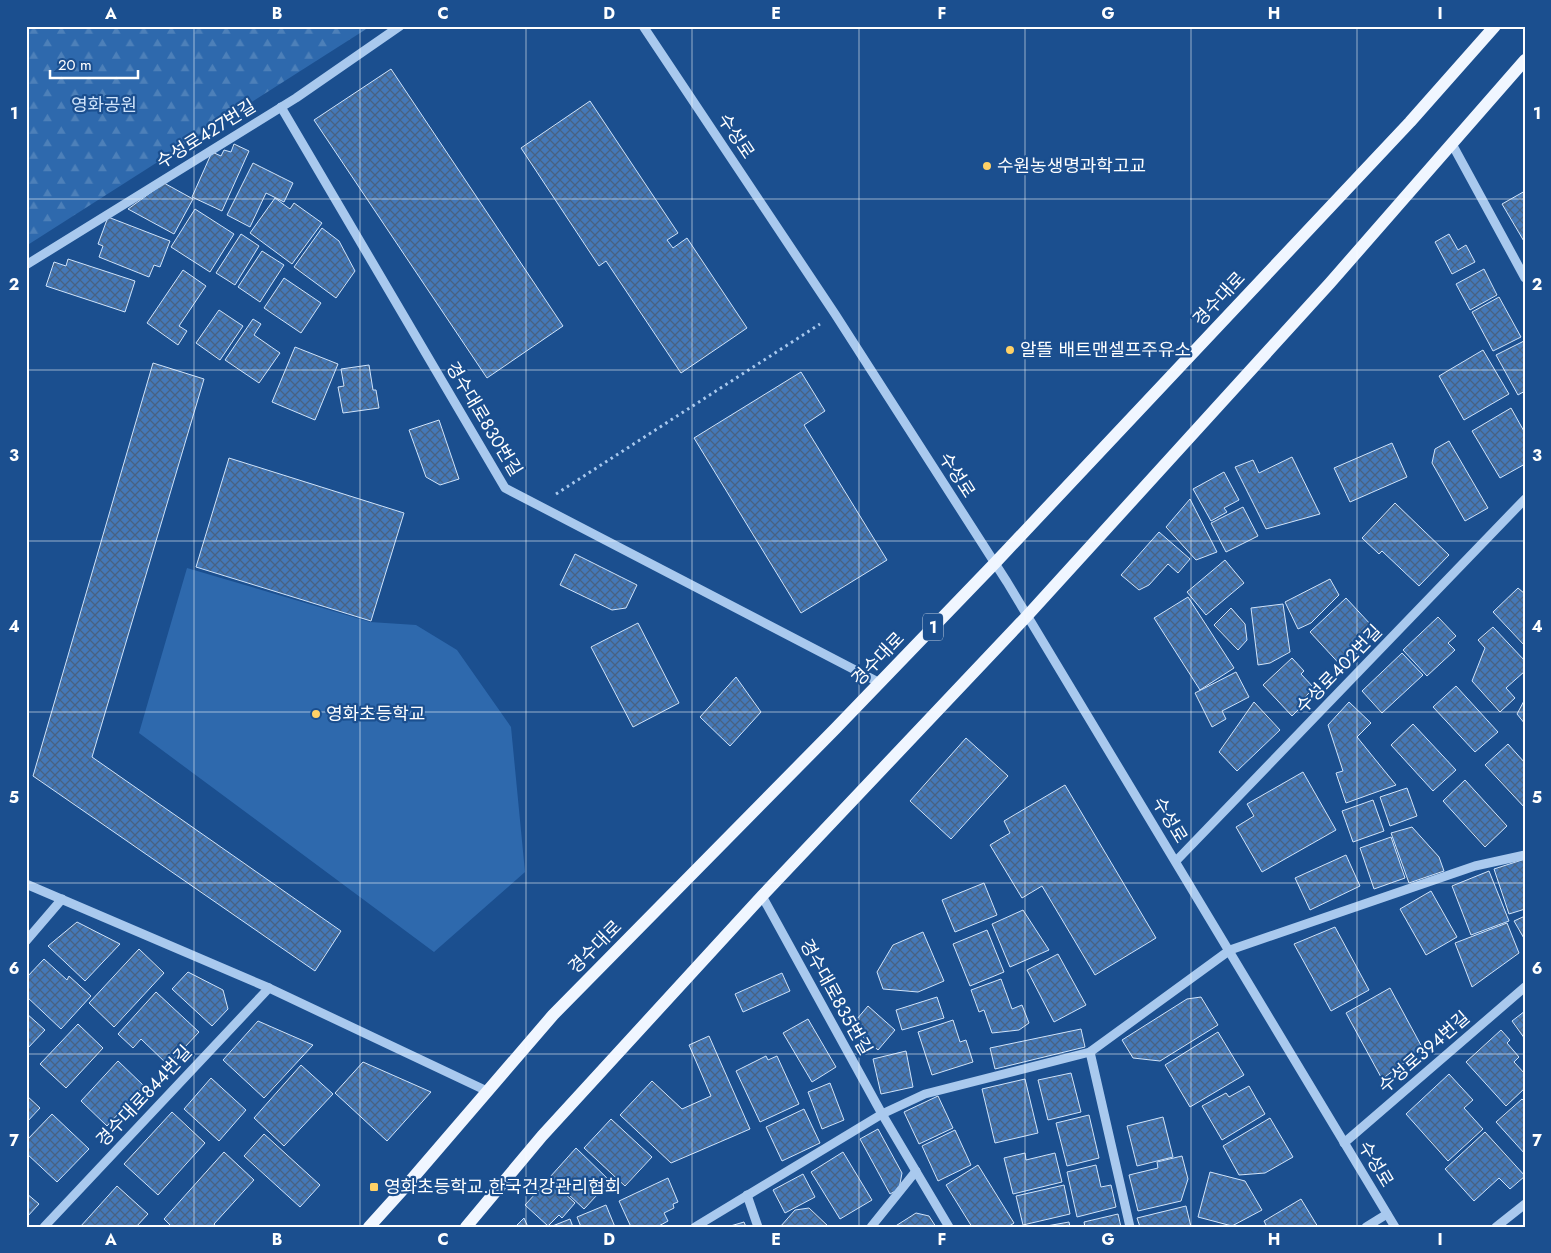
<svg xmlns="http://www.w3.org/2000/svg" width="1551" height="1253" font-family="Jost,'Noto Sans KR',sans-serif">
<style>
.forest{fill:url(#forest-firs)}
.garden{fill:#2e69ad}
.building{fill:url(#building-cross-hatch);stroke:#cfe3fa}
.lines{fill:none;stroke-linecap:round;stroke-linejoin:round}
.path{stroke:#a9c9ee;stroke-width:3;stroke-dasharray:2.5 4;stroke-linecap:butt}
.minor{stroke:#a9c9ee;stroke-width:9}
.major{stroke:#f0f6ff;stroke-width:12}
.grid{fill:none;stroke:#fff;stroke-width:1;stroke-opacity:0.55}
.poi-dot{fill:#ffd166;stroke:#1b4f8f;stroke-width:2}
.labels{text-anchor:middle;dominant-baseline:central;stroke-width:4.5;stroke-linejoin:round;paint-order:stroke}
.shield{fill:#1b4f8f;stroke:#bbcadd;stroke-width:1}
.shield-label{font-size:16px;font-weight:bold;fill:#fff}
.park-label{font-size:18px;fill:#cfe3fa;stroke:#1b4f8f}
.street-label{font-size:18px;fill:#fff;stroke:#1b4f8f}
.poi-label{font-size:18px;fill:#fff;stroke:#1b4f8f;text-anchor:start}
.neatline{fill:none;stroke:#fff;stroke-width:2}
.grid-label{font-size:16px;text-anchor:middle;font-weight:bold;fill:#fff}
</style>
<defs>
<pattern id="forest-firs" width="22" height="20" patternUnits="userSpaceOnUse" patternTransform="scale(1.25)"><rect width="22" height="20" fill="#2e69ad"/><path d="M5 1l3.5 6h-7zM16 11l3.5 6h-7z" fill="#4d80b9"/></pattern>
<pattern id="building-cross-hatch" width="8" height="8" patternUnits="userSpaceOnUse" patternTransform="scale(1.25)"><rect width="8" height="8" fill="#4478b7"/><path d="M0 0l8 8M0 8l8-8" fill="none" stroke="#486282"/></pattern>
</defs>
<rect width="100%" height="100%" fill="#1b4f8f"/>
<polygon class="forest" points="26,26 371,26 26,246"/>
<polygon class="garden" points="187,568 370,622 416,625 457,650 511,727 525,872 434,952 139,733"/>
<g class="building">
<polygon points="391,69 563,326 487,378 314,120"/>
<polygon points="590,101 678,233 667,240 673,248 687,238 747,328 681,373 606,261 599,266 521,148"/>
<polygon points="234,144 249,151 222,211 192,197 212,152 221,156 224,150 231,152"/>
<polygon points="253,163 293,183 284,202 266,193 250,227 227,215"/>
<polygon points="164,183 193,199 174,234 128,209"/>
<polygon points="1525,191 1525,243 1502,204"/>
<polygon points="275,198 290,209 294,203 322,223 292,264 250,233"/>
<polygon points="195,209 234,234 210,272 171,247"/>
<polygon points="108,217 170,241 160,267 154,265 149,277 99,257 103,246 98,244"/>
<polygon points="322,228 339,241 355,271 336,298 294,267"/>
<polygon points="241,234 259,246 235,285 216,273"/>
<polygon points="1449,234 1458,250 1466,245 1475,262 1452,274 1435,242"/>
<polygon points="262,251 284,265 260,302 238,287"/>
<polygon points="68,259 135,281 125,312 46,286 54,262 66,266"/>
<polygon points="1484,269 1497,295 1470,310 1456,284"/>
<polygon points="183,270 206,286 179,326 187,331 178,345 147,323"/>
<polygon points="284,278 321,303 301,333 264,308"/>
<polygon points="1499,297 1521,337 1493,351 1472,312"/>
<polygon points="219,310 243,326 220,360 196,343"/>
<polygon points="253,319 261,324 254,335 280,353 259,383 225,360"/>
<polygon points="1524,341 1525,391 1518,395 1496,355"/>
<polygon points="295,347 338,364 315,420 272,402"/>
<polygon points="1483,350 1509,394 1464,420 1439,376"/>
<polygon points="153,363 204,379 92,757 341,931 315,971 33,776"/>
<polygon points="369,365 373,390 376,390 379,408 343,413 338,387 344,386 341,369"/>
<polygon points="801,372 825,411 804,425 887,560 801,613 694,438"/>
<polygon points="1511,408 1525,433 1525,464 1500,478 1472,431"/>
<polygon points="439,420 459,479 440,485 426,477 409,430"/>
<polygon points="1449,441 1488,508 1465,521 1432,463 1435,449"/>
<polygon points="1392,443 1407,477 1350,502 1334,468"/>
<polygon points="1292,457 1320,514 1266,529 1235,467 1253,460 1259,473"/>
<polygon points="229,458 404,513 371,621 196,567"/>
<polygon points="1224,472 1239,500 1224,508 1227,512 1211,521 1193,489"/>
<polygon points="1190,499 1217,552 1196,560 1166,527"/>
<polygon points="1395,503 1449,555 1419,586 1382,551 1379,554 1362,538"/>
<polygon points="1243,507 1258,536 1226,552 1211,523"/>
<polygon points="1159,532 1190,559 1178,573 1168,564 1149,585 1139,590 1121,575"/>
<polygon points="575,554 637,585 626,608 612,610 560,585"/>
<polygon points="1225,560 1244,583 1206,615 1187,592"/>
<polygon points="1330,579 1339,595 1311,623 1298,629 1285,602"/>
<polygon points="1518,588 1525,594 1525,646 1493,612"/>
<polygon points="1188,597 1234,668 1200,690 1154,618"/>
<polygon points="1346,598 1372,626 1361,637 1366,643 1356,653 1359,657 1345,670 1310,632"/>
<polygon points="1283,604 1290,652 1270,663 1258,665 1251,608"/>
<polygon points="1231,608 1245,624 1247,640 1238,650 1214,625"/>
<polygon points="1438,617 1456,636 1448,643 1455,650 1427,676 1403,650"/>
<polygon points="638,623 679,703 633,727 591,647"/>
<polygon points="1493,627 1525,661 1525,671 1506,688 1515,698 1500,712 1472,681 1485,648 1478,640"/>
<polygon points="1402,653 1423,675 1382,713 1362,691"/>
<polygon points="1292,658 1304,671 1301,674 1314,688 1301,701 1304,704 1292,716 1263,685"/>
<polygon points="1236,672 1249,697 1222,711 1226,719 1212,727 1195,693"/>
<polygon points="736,677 761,712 730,746 700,717"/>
<polygon points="1456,686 1498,732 1475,752 1433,707"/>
<polygon points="1525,699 1525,724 1517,714"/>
<polygon points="1254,702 1280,730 1237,771 1219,752"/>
<polygon points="1349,702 1371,723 1357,737 1396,785 1346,803 1336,773 1343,771 1328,725"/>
<polygon points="1413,724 1456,770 1433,791 1391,745"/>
<polygon points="966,738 1008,776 951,839 910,801"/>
<polygon points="1508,744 1525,763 1525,808 1485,765"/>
<polygon points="1303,772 1336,830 1262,872 1236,827 1254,816 1247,804"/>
<polygon points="1465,780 1507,826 1485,847 1443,801"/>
<polygon points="1065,785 1156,938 1095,975 1042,886 1022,898 990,845 1010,833 1004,821"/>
<polygon points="1407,788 1417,816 1390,826 1380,797"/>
<polygon points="1373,800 1384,831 1353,842 1342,811"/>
<polygon points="1412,827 1439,857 1444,871 1409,883 1391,833"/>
<polygon points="1391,837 1405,878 1374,889 1360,848"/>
<polygon points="1346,855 1360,886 1310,910 1295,878"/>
<polygon points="1525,859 1525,909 1509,914 1494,869"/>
<polygon points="1489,871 1509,921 1471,935 1452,886"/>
<polygon points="984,883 997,915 955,932 942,900"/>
<polygon points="1431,891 1457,937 1426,955 1400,909"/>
<polygon points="1023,910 1049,950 1010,967 992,924"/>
<polygon points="1525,916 1525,940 1514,921"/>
<polygon points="77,922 120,944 85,981 48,946"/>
<polygon points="1507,923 1519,953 1472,987 1455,943"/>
<polygon points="1335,927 1369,990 1331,1011 1294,944"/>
<polygon points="987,930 1004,972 970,986 953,944"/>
<polygon points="923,932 944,981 918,992 883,989 877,972 893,945"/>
<polygon points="139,949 164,973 114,1027 89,1003"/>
<polygon points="1058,954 1086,1005 1054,1022 1027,970"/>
<polygon points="44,959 67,980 69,976 91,996 61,1029 26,996 26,978"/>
<polygon points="188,972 223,990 228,1009 212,1026 172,989"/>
<polygon points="782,973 790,991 743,1012 735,994"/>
<polygon points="1001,979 1012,1009 1022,1005 1029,1023 1019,1030 992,1033 984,1010 979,1012 971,990"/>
<polygon points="1390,988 1423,1049 1382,1079 1346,1013"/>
<polygon points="156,992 199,1032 168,1065 141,1039 133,1048 118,1034"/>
<polygon points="937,997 944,1018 902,1030 896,1010"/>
<polygon points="1201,997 1218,1025 1160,1061 1133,1058 1122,1040 1187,999"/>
<polygon points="868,1006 895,1030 878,1050 851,1026"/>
<polygon points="1525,1011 1525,1039 1512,1021"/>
<polygon points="26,1013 45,1030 26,1050"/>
<polygon points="808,1019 836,1067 812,1082 783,1033"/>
<polygon points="953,1020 960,1042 966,1040 973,1062 932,1075 918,1032"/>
<polygon points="258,1021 313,1045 264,1098 223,1060"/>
<polygon points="78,1024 103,1048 66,1088 40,1064"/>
<polygon points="1081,1029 1085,1047 995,1069 990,1048"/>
<polygon points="1501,1030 1510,1040 1507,1043 1519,1057 1514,1062 1525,1074 1525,1088 1506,1106 1466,1062"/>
<polygon points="1218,1032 1244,1075 1190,1107 1165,1065"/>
<polygon points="709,1036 750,1129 671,1163 620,1115 652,1081 682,1109 711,1096 689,1045"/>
<polygon points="906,1051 913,1087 881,1094 873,1059"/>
<polygon points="766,1056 768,1060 777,1056 799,1104 760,1122 736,1071"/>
<polygon points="118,1061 144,1086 107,1126 81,1101"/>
<polygon points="363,1062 431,1092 387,1141 335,1093"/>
<polygon points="301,1065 333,1094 284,1146 254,1118"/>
<polygon points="1071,1073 1081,1112 1048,1120 1038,1080"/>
<polygon points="1449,1074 1473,1100 1464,1108 1483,1129 1448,1161 1406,1114"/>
<polygon points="211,1078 246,1110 219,1141 184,1109"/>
<polygon points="1025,1079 1038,1133 995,1143 982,1089"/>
<polygon points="830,1083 844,1120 822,1129 808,1092"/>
<polygon points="1249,1086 1265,1114 1222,1140 1202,1106 1226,1093 1229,1097"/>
<polygon points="26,1095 40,1108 26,1123"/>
<polygon points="938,1096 953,1128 919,1144 904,1112"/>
<polygon points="1522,1099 1525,1102 1525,1154 1496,1122"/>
<polygon points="804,1109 820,1143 782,1161 766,1127"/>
<polygon points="172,1112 205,1143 158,1195 124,1164"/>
<polygon points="52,1114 89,1149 57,1182 26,1153 26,1141"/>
<polygon points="1089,1115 1099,1158 1067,1166 1056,1123"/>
<polygon points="1163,1117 1173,1157 1137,1166 1127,1126"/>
<polygon points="1270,1118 1293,1157 1265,1173 1239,1175 1223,1146"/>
<polygon points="611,1119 652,1157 625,1186 584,1148"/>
<polygon points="878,1129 902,1173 899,1189 890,1194 860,1139"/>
<polygon points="955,1130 971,1165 938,1181 922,1146"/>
<polygon points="1485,1132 1525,1176 1510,1189 1499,1178 1474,1201 1445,1169"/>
<polygon points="264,1134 320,1185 300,1207 244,1156"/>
<polygon points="576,1148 610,1181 584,1209 550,1177"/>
<polygon points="224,1152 254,1180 214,1224 216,1227 172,1227 164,1219"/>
<polygon points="843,1152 872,1200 840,1219 811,1172"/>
<polygon points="1025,1153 1026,1160 1055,1153 1062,1182 1013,1194 1004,1158"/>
<polygon points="1182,1156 1188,1179 1181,1201 1138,1211 1129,1175 1158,1168 1157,1162"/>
<polygon points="978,1165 1014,1223 1008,1227 972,1227 946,1185"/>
<polygon points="1096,1165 1101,1187 1111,1185 1116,1207 1077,1217 1067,1172"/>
<polygon points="1210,1172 1245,1181 1262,1210 1232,1226 1198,1217"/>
<polygon points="803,1174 815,1197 785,1213 773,1190"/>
<polygon points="668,1178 678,1202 673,1204 674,1208 664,1213 668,1221 657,1227 631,1227 619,1201"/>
<polygon points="549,1179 575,1203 562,1218 559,1215 548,1226 525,1205"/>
<polygon points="1064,1185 1070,1214 1023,1225 1016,1196"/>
<polygon points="117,1186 148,1214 136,1227 80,1227"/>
<polygon points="26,1193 39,1204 26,1218"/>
<polygon points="1301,1199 1318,1227 1267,1227 1264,1221"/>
<polygon points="606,1205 615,1227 581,1227 577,1217"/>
<polygon points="1186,1206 1191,1227 1140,1227 1137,1218"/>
<polygon points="809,1208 829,1227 780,1227 795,1210"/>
<polygon points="916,1213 929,1216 936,1227 894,1227"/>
<polygon points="1118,1214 1121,1227 1085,1227 1084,1222"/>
<polygon points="524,1218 528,1227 515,1227"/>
<polygon points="570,1219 573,1227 550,1227"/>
<polygon points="744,1222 746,1227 727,1227"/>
<polygon points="1069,1222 1070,1227 1041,1227"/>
</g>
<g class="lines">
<polyline class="path" points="556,494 820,324"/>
<g class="minor">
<polyline points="643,26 835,314 1007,582 1395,1227"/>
<polyline points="281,107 505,488 880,683"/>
<polyline points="1452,144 1525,278"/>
<polyline points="26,265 296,98 400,26"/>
<polyline points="1176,861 1525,499"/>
<polyline points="26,884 269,988 487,1091"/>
<polyline points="762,896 882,1114 949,1227"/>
<polyline points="26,941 62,899"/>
<polyline points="1090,1052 1130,1227"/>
<polyline points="1344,1143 1525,987"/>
<polyline points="747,1195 758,1227"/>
<polyline points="44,1227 269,988"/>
<polyline points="695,1227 882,1114 925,1094 1090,1052 1230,950 1475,866 1525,855"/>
<polyline points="871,1227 916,1171"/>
<polyline points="1366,1227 1387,1214"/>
<polyline points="1496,1227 1525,1204"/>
</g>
<g class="major">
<polyline points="369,1227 406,1186 553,1015 835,729 995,563 1410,122 1495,26"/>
<polyline points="466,1227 542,1136 762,896 1027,616 1330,283 1525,60"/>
</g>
</g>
<path class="grid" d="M194 26V1227M360 26V1227M526 26V1227M692 26V1227M859 26V1227M1025 26V1227M1191 26V1227M1357 26V1227M26 199H1525M26 370H1525M26 541H1525M26 712H1525M26 883H1525M26 1054H1525"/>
<g class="poi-dot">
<circle cx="987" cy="166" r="5"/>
<circle cx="1010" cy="350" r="5"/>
<circle cx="316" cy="714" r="5"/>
<rect x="369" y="1182" width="10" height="10" rx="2.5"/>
</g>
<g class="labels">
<rect class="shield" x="923" y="613.5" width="20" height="27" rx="4"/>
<g class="shield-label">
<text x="933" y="627">1</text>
</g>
<g class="park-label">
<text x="104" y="105">영화공원</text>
</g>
<g class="street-label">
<text transform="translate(206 134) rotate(-32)">수성로427번길</text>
<text transform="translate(736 136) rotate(56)">수성로</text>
<text transform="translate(1219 299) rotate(-47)">경수대로</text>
<text transform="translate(484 419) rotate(59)">경수대로830번길</text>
<text transform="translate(957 475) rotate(57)">수성로</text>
<text transform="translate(878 659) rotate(-46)">경수대로</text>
<text transform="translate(1339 669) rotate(-46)">수성로402번길</text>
<text transform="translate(1170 820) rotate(59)">수성로</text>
<text transform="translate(595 947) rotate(-45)">경수대로</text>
<text transform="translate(836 997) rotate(61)">경수대로835번길</text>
<text transform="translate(1424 1052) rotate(-41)">수성로394번길</text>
<text transform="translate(144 1096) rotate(-47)">경수대로844번길</text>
<text transform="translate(1376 1164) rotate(59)">수성로</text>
</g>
<g class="poi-label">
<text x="997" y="166">수원농생명과학고교</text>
<text x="1020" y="350">알뜰 배트맨셀프주유소</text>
<text x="326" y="714">영화초등학교</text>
<text x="384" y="1187">영화초등학교.한국건강관리협회</text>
</g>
</g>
<rect width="1551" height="1253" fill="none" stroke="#1b4f8f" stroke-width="55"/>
<path d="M50 70v8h88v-8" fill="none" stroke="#ffffff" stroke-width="2.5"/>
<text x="58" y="70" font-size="15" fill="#ffffff" stroke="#1b4f8f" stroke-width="4" paint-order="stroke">20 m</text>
<rect x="28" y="28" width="1496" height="1198" class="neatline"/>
<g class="grid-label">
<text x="111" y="19">A</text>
<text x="277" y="19">B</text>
<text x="443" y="19">C</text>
<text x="609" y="19">D</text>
<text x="776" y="19">E</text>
<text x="942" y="19">F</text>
<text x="1108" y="19">G</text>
<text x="1274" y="19">H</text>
<text x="1440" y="19">I</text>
<text x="14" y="119">1</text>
<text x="1537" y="119">1</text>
<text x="14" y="290">2</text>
<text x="1537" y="290">2</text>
<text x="14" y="461">3</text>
<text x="1537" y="461">3</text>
<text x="14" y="632">4</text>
<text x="1537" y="632">4</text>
<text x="14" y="803">5</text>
<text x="1537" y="803">5</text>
<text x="14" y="974">6</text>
<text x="1537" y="974">6</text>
<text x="14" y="1146">7</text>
<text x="1537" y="1146">7</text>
<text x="111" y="1245">A</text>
<text x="277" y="1245">B</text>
<text x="443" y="1245">C</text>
<text x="609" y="1245">D</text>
<text x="776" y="1245">E</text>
<text x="942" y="1245">F</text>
<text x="1108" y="1245">G</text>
<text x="1274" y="1245">H</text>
<text x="1440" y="1245">I</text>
</g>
</svg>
